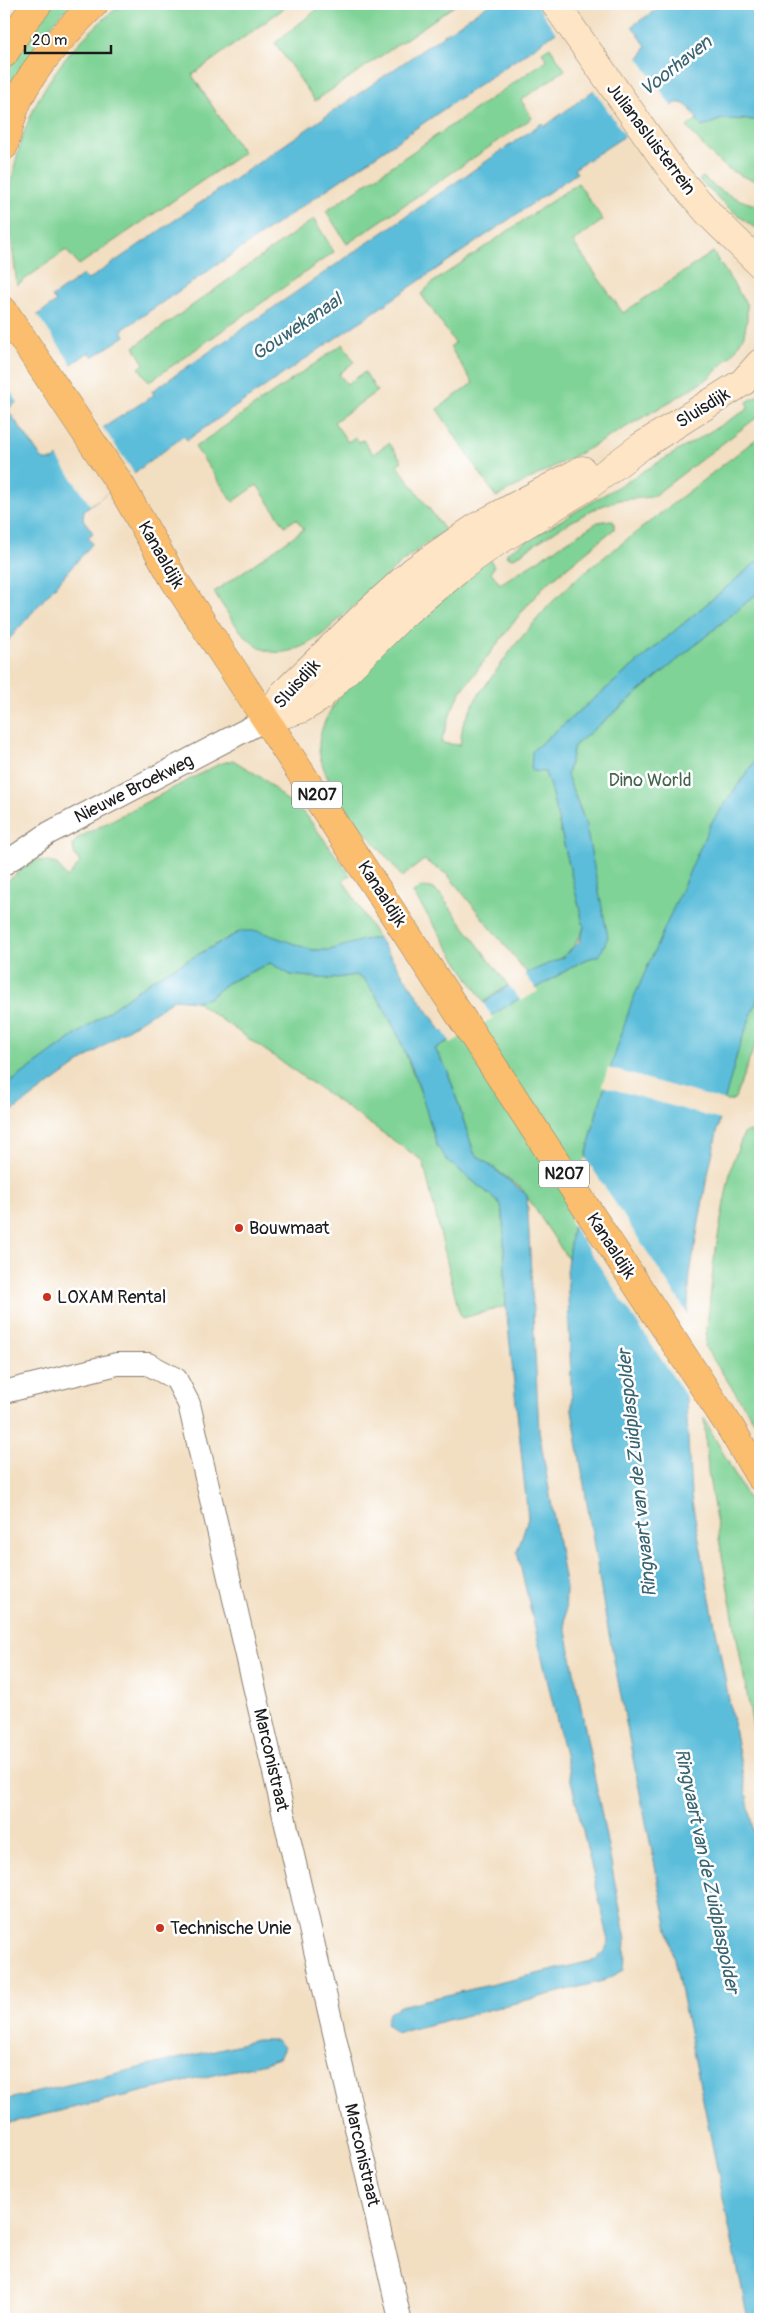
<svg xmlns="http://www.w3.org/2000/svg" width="764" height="2323" font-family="Pangolin,sans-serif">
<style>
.green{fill:#7fd396;stroke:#4e7859}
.water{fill:#5bbdda;stroke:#3c6c7b}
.pier{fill:#f2dec1}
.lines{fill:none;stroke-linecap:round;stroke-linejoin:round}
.minor-casing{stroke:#877d6e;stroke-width:24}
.secondary-casing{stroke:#877d6e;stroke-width:29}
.primary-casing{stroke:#877d6e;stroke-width:29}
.minor{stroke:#fff;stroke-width:22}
.secondary{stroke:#fde5c5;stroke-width:28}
.primary{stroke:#fbbe6e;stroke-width:28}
.poi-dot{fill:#c8321e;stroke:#fff;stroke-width:2}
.labels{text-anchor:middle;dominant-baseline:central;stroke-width:5;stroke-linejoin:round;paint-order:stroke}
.shield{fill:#fff;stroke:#606060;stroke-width:1}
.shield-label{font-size:16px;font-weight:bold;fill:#1c1c1c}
.street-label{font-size:18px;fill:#1c1c1c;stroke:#fff}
.park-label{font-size:18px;fill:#44654d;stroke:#fff}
.poi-label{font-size:18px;fill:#1c1c1c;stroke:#fff;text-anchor:start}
.water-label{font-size:19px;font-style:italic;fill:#386471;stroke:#fff}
</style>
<rect width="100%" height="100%" fill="#fff"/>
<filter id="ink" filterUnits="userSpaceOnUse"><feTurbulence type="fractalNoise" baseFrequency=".02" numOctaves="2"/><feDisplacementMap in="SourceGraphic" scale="10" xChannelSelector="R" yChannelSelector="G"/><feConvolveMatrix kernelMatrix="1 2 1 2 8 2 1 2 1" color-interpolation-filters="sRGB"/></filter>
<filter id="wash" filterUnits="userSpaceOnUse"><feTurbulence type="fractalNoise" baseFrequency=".0096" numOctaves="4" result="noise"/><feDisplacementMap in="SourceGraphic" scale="20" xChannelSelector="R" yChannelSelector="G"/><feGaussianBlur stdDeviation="1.12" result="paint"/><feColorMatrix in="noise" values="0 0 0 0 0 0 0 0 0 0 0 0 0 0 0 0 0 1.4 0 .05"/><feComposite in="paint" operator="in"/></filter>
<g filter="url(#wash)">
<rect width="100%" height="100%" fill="#f2dec1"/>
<g class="green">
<path d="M53 4H72C40 31 22 69 4 105V76L37 22Z"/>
<path d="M122 4H290L192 75 243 153 79 265 66 250 17 285C14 260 10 234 9 209 8 192 13 173 17 156 33 91 70 45 122 4Z"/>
<polygon points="324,4 457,4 315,101 275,43"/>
<polygon points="550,47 565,70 521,100 532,118 347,244 326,211 547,60 542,52"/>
<path d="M697 119 702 127 722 119 760 120V182C724 173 710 154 687 127Z"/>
<path d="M703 177C718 191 740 202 760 206V232L730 209 699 180Z"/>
<polygon points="578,183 603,220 573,242 623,313 713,252 747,305 747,319 744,335 733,354 710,377 678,397 595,445 496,497 437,409 473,383 450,347 455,343 421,294 432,283"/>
<polygon points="314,219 334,252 149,382 139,368 144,364 134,347"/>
<path d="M343 344 354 362 339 374 347 384 365 372 377 391 334 422 348 442 355 437 359 442 363 440 373 454 389 443 402 461 397 465 445 530 403 561 323 634C264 676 244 639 214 592L304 529 296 519 285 526 257 485 233 502 195 447Z"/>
<polygon points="760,394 760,415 652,497 618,500 594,509 558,529 514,558 506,556 508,552 748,409 747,402"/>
<path d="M760 436V559L532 751 545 772 551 790 584 927C576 952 552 967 527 973L448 875 424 860 402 877C375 839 331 803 320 756 305 696 447 592 489 557L494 567 491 572 500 584 598 522 611 520 614 522V529L543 587 524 609 462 690 452 709 441 743 460 745 463 724 477 697 515 645 550 604 576 579Z"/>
<polygon points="760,591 760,754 710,825 598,1108 577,1194 568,1259 522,1189 474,1153 448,1072 435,1049 582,961 600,955 585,822 567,775 574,746"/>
<path d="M233 760 264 779 287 801 306 815 350 875 343 880 378 938C361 940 345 948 328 950 302 952 267 938 241 931L153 979 4 1087V884L25 867 37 860 57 864 67 878 80 863 74 853 73 845 78 838 219 764Z"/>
<polygon points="422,887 431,888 439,893 508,985 484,1002 413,893"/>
<polygon points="270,963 291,975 330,979 356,975 364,979 381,1003 397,1033 448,1161 500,1203 503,1215 506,1306 463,1318 459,1312 423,1161 195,1001 209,998 227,983"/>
<polygon points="760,992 760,1032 735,1098 731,1101 724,1101 739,1047"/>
<polygon points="760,1071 760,1112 753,1096"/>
<polygon points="749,1131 760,1133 760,1430 705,1347 714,1260 724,1203 732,1163 744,1133"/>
<polygon points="704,1418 753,1508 760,1525 760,1766 721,1550 708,1471"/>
</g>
<g class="water">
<path d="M489 4H597L122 330 125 336 93 357 89 352 7 409 43 460H53L154 395 152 391 158 387 542 123 545 126 642 55 646 46 632 26 665 4H760V120L722 119 702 127C695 117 689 101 676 103L574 169 577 173 571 177 187 440 184 436 84 510 83 519 93 533 88 537 92 544 4 645V338L56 302 52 297 83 275 88 280Z"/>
<polygon points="760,559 760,591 574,746 567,775 585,822 608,937 600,955 582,961 435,1049 448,1072 474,1153 527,1195 539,1431 566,1589 565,1625 626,1940 624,1970 603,1981 396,2033 386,2024 389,2013 400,2006 596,1960 605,1950 609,1941 517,1552 528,1518 506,1306 503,1215 500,1203 448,1161 437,1146 417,1080 397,1033 381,1003 364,979 356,975 330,979 291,975 270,963 227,983 209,998 195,1001 174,999 120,1034 4,1117 4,1087 153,979 241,931 258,931 312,950 330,950 363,940 378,938 442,1032 527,973 564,957 580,941 584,927 551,790 545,772 531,771 532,751"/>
<polygon points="760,754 760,992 739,1047 721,1114 705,1188 690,1274 684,1362 691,1496 760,1867 760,2319 748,2319 633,1759 604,1608 572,1410 567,1265 577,1194 598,1108 631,1004 710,825"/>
<polygon points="257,2040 276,2040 284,2048 279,2058 265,2063 4,2124 4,2100"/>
</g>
<g class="pier">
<polygon points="536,4 599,4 557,34"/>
<polygon points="637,56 672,107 626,137 593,89"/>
<polygon points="36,313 73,366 19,404 4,382 4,335"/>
<polygon points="102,426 135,474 90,505 56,455"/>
<polygon points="523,972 538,991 521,1001 507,983"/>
<polygon points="418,993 442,1029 482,1001 493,1018 451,1043"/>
<polygon points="608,1068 726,1101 721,1120 602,1086"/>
<polygon points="585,1157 690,1317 687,1362 689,1401 570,1222 575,1193"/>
</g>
</g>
<g filter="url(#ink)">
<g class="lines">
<defs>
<g id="minor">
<polyline points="4,864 49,833 267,719"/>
<polyline points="4,1392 117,1364 148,1364 176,1379 189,1404 400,2319"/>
</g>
<g id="secondary">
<polyline points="555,4 673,172 711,216 760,264"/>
<polyline points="267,719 301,709 318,699 405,613 457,570 492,545 588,486 640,447 743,382 760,363"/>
<polyline points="267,719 283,694 370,610 413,571 478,526 582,470"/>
</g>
<g id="primary">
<polyline points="4,54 24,21 38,4"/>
<path d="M4 146C8 130 12 113 19 98 37 62 66 32 94 4"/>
<polyline points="4,311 120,484 175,581 730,1427 760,1477"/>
</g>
</defs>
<use href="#minor" class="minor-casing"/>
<use href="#secondary" class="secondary-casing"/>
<use href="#primary" class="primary-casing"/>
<use href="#minor" class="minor"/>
<use href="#secondary" class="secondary"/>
<use href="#primary" class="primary"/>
</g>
</g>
<g class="poi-dot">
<circle cx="239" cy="1228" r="5"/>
<circle cx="47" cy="1297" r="5"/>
<circle cx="160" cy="1928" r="5"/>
</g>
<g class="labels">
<g class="shield">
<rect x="292" y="781.5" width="50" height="27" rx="4"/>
<rect x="539" y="1160.5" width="50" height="27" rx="4"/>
</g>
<g class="shield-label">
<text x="317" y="795">N207</text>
<text x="564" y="1174">N207</text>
</g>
<g class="street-label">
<text transform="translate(651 139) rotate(53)">Julianasluisterrein</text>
<text transform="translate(703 408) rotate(-32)">Sluisdijk</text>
<text transform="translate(161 555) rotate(60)">Kanaaldijk</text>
<text transform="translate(297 684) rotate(-48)">Sluisdijk</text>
<text transform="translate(134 789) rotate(-27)">Nieuwe Broekweg</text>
<text transform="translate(382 894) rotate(57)">Kanaaldijk</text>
<text transform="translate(611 1246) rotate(57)">Kanaaldijk</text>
<text transform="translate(271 1760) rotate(77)">Marconistraat</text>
<text transform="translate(362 2155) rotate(77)">Marconistraat</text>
</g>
<g class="park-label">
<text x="650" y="780">Dino World</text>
</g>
<g class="poi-label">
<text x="249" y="1228">Bouwmaat</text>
<text x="57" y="1297">LOXAM Rental</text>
<text x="170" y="1928">Technische Unie</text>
</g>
<g class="water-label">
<text transform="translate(676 66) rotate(-38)">Voorhaven</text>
<text transform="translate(297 327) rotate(-34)">Gouwekanaal</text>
<text transform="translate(637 1473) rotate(-96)">Ringvaart van de Zuidplaspolder</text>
<text transform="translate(707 1871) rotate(78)">Ringvaart van de Zuidplaspolder</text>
</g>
</g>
<rect width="764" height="2323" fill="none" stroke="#fff" stroke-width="20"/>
<path d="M25 45v8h86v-8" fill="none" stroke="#1c1c1c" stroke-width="2.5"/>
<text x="32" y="45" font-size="15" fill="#1c1c1c" stroke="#ffffff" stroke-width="4" paint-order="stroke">20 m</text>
</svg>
